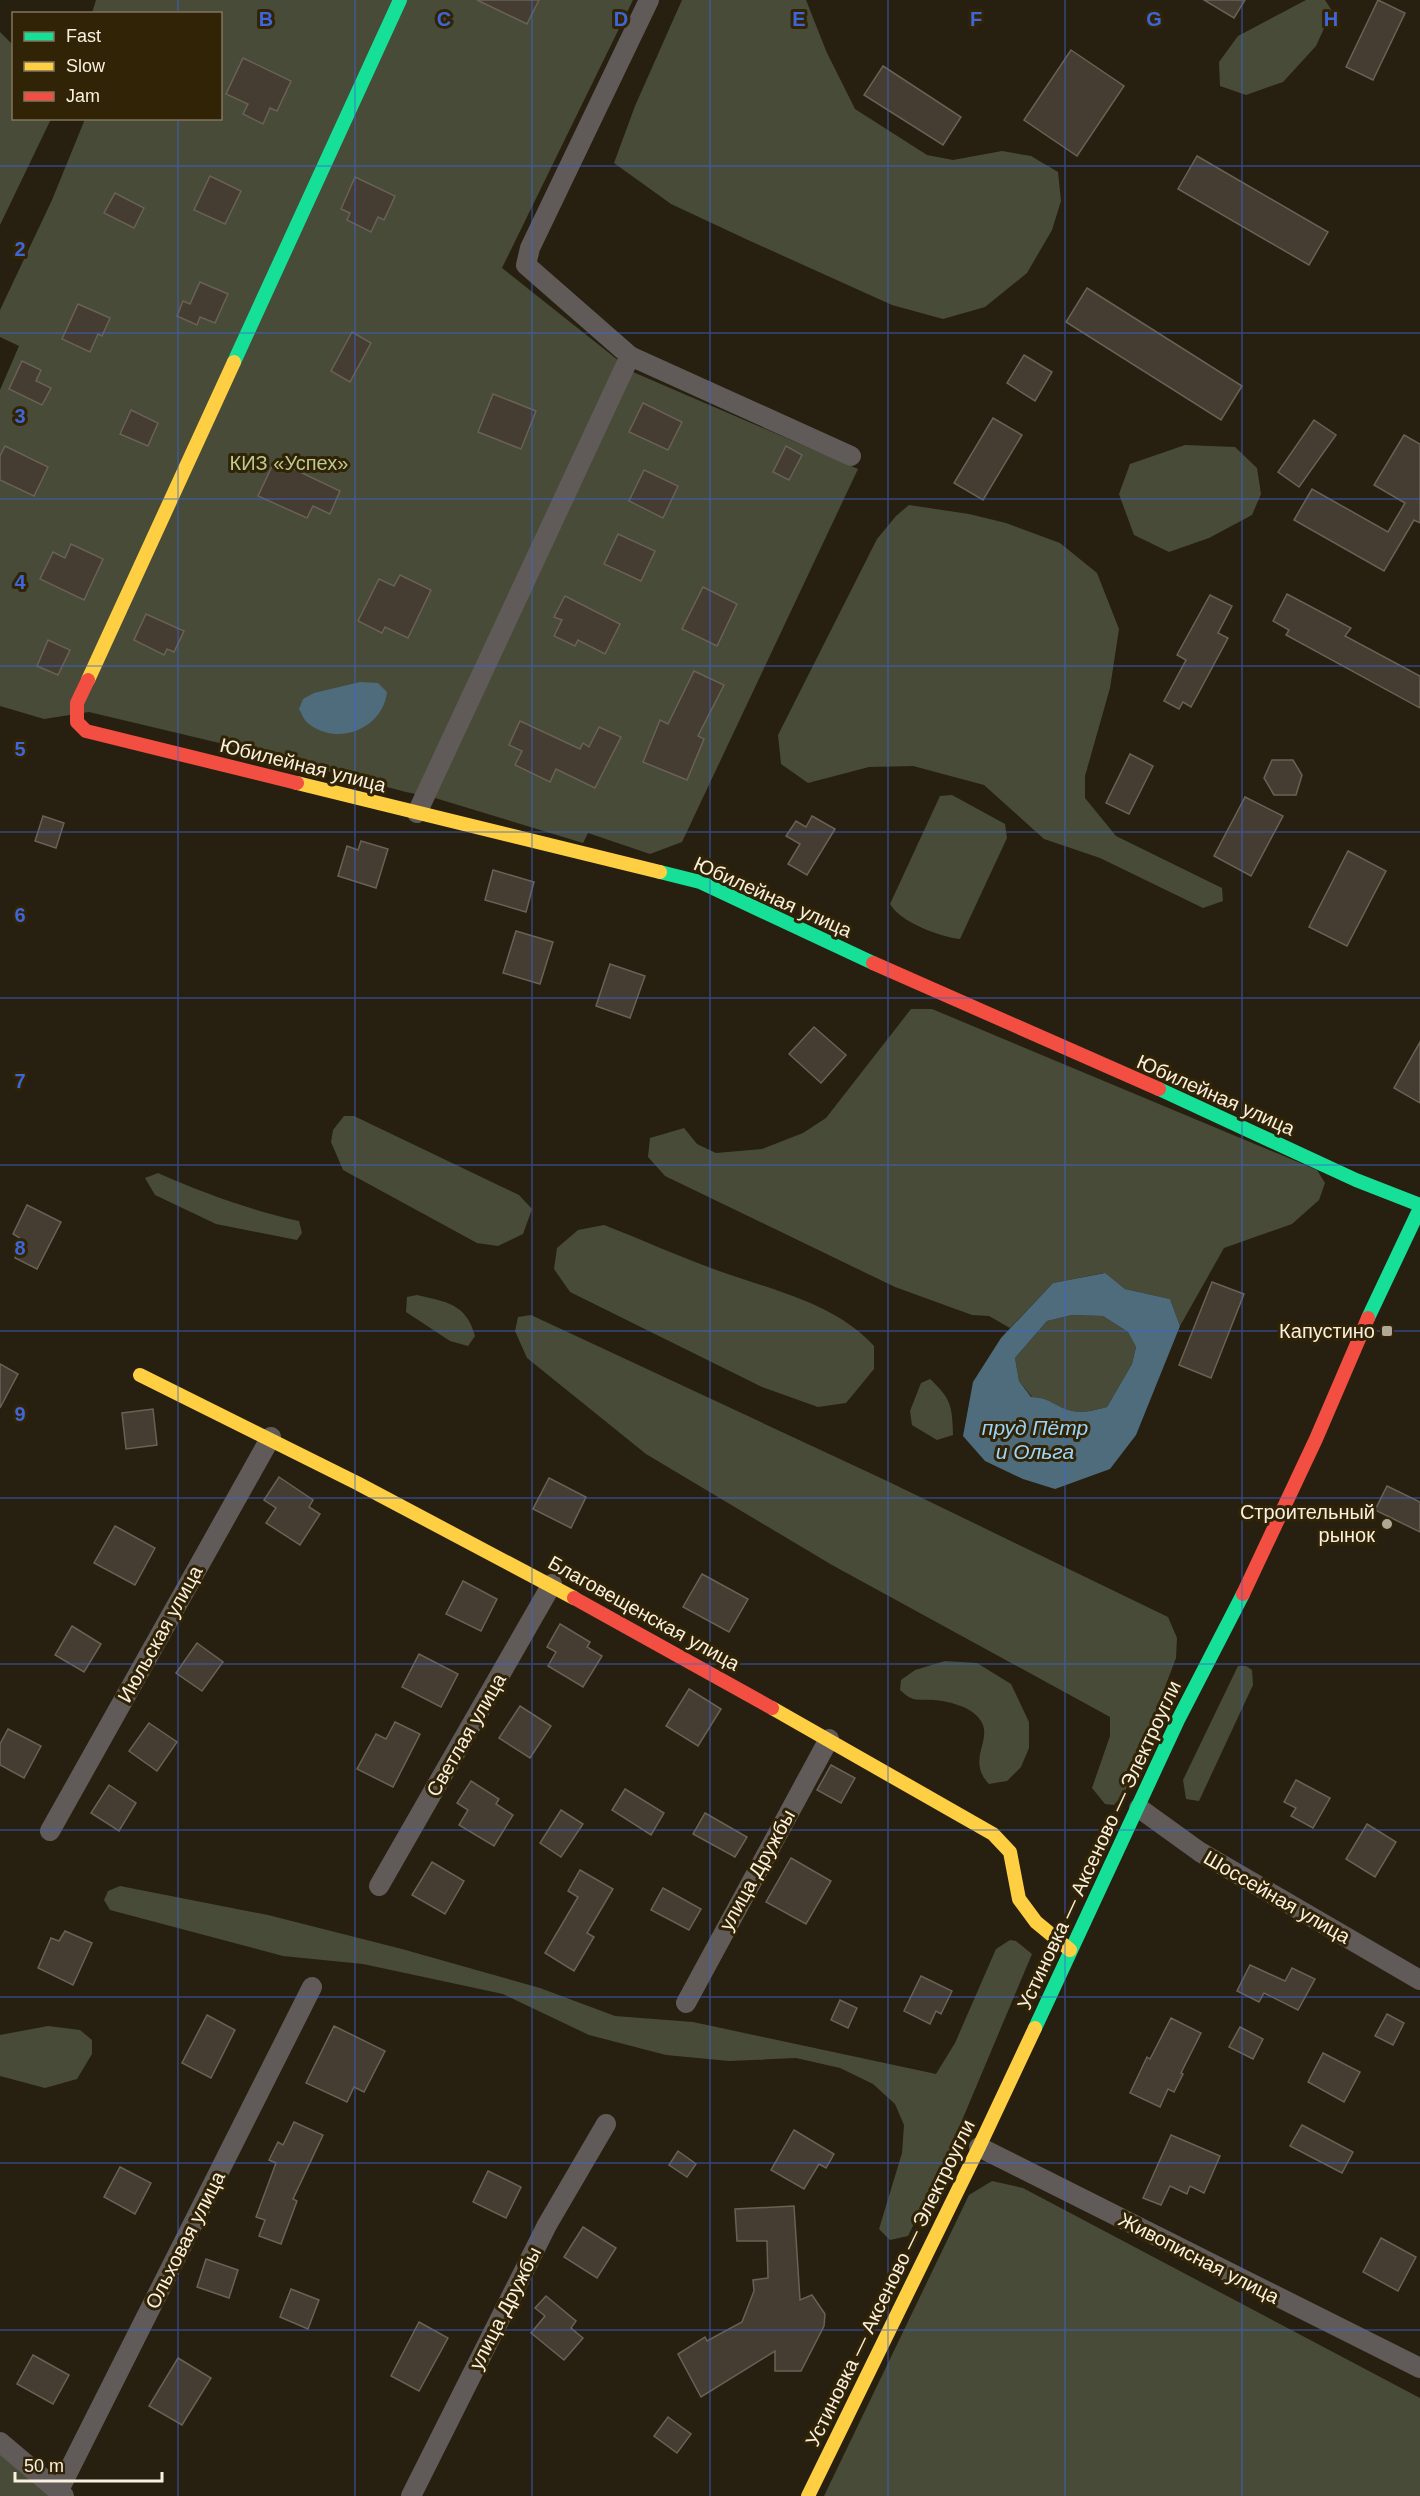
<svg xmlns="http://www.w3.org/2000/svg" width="1420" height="2496" font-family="Arial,sans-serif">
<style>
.green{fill:#474b37}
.water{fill:#4f6c7d;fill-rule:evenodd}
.building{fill:#453c32;stroke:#6a6156;stroke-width:1.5}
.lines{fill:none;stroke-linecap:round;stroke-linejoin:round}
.street{stroke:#605b59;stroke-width:20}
.fast{stroke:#16e098;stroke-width:14}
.slow{stroke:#ffcf43;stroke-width:14}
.jam{stroke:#f24e42;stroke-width:14}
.grid{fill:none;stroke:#3e66d9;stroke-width:1.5;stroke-opacity:0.55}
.poi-dot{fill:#b0a797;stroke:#312306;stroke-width:2}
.labels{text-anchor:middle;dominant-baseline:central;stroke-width:6;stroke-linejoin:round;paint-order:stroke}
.park-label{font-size:20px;fill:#bcca90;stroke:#312306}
.street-label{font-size:20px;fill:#f9f0df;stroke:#312306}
.poi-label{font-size:20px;fill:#f9f0df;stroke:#312306;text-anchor:end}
.water-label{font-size:21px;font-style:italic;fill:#9bd5fb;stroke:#312306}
.grid-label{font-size:20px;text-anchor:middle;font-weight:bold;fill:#3e66d9;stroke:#312306;stroke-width:6;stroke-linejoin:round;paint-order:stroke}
</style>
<rect width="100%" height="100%" fill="#272010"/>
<g class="green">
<polygon points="96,0 633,0 502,268 633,372 858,469 682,842 650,854 588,833 583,843 435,798 406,792 232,746 89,712 44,719 0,706 0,390 19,346 0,337 0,310 52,200 85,119 220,118 220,14 92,13"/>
<polygon points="682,0 806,0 827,53 855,109 927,155 953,160 1002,151 1031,156 1058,172 1061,201 1052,230 1027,273 985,307 943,319 892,305 748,240 671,204 614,163 635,106"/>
<polygon points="1306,0 1325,0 1332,11 1316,46 1283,82 1246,95 1220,86 1219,62 1238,36"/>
<polygon points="0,32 13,45 14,118 51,119 0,225"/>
<polygon points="1185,445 1235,447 1257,468 1261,494 1252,515 1209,538 1169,552 1134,535 1119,494 1130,464"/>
<polygon points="909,505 969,514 1006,523 1060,543 1097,573 1119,629 1110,688 1085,776 1085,798 1116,836 1222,888 1223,901 1203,908 1100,858 1044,839 984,785 913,766 869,767 808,783 781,764 778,735 877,539 896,516"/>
<path d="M952 795 1005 824 1007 838 960 939C940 937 900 922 890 904L940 796Z"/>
<polygon points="911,1009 932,1009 1317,1170 1325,1183 1319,1200 1292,1224 1224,1248 1180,1326 1170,1299 1125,1289 1104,1273 1053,1283 1010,1328 989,1316 972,1315 895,1287 665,1176 648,1157 650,1138 684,1128 697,1144 716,1153 762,1149 803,1133 826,1118"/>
<polygon points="344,1116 354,1116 519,1195 532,1209 523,1234 498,1246 477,1243 343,1170 331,1142 333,1130"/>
<path d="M158 1173C203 1193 250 1210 299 1221L302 1233 297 1240 216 1224 155 1195 145 1178Z"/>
<path d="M604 1225C643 1240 680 1257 719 1271 772 1290 835 1303 874 1346V1369L846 1403 818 1407 762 1387 570 1292 554 1269 557 1248 578 1230Z"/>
<path d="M417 1295C446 1302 466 1303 475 1336L468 1346 450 1341 406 1312 407 1297Z"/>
<polygon points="531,1315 885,1480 1168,1617 1177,1638 1176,1658 1125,1792 1114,1805 1105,1804 1092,1788 1110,1736 1110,1717 832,1565 646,1454 527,1358 515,1331 518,1317"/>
<path d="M1072 1315 1103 1316 1128 1332 1136 1347 1132 1364 1107 1407C1092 1411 1078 1415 1063 1408 1049 1402 1049 1398 1032 1397L1019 1381 1015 1358 1047 1321Z"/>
<path d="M930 1379C951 1399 952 1405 953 1435L937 1440 912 1425 910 1411 921 1383Z"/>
<path d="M945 1661 977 1663 1011 1684 1029 1722V1748L1021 1767 1007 1781 989 1784C964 1758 998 1737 977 1716 968 1706 947 1701 934 1700 927 1699 917 1701 911 1698 907 1697 903 1692 900 1690L901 1680 915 1670Z"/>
<polygon points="1238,1666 1246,1666 1252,1670 1253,1685 1199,1801 1186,1799 1183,1780"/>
<polygon points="120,1886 268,1915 402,1949 540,1988 615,2016 693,2022 936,2074 955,2043 996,1949 1010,1940 1016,1941 1032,1954 947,2156 908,2236 890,2240 879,2229 902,2153 904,2125 895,2104 873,2084 840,2068 796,2058 729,2061 666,2055 589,2035 503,1994 363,1964 283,1956 110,1910 104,1900 108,1891"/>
<polygon points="48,2026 80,2030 92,2040 92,2054 77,2079 45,2088 0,2076 0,2035"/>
<polygon points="992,2181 1023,2188 1420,2398 1420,2496 824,2496 969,2195"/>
<polygon points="0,2452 52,2496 0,2496"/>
</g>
<g class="water">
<path d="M360 682 378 683 387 692C383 728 339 747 309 724 304 721 302 714 299 709L303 699 314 693Z"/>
<path d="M1105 1273 1125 1289 1170 1299 1180 1326 1136 1435 1110 1469 1055 1489 1023 1479 985 1461 963 1436 973 1382 1001 1338 1053 1283ZM1072 1315 1103 1316 1128 1332 1136 1347 1132 1364 1107 1407C1092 1411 1078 1415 1063 1408 1049 1402 1049 1398 1031 1397L1019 1381 1015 1358 1047 1321Z"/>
</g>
<g class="building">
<polygon points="477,0 539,0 527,24"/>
<polygon points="1204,0 1245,0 1234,18"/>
<polygon points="1378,0 1405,13 1373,80 1346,67"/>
<polygon points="1071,50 1124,86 1077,156 1024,120"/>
<polygon points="243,58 291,81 277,111 270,108 263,124 243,114 248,104 226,94"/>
<polygon points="883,66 961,117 943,145 864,95"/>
<polygon points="1197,156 1328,232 1309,265 1178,189"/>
<polygon points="210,176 241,191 225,224 194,210"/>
<polygon points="355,177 395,196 384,220 378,217 371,232 347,220 350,213 341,209"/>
<polygon points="115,193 144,208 134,228 104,213"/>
<polygon points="200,282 228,294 215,323 200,317 197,325 177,316 183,301 190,304"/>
<polygon points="1087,288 1242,386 1221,420 1066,322"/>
<polygon points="78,304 110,318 102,336 98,334 90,352 62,339"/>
<polygon points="352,332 371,343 350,382 331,371"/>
<polygon points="1024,355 1052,372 1035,401 1007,383"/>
<polygon points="22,361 41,370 36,381 51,388 42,405 9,389"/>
<polygon points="493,394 536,411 521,449 478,432"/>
<polygon points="643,403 682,422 668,450 629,432"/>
<polygon points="131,410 158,423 148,446 120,434"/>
<polygon points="993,418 1022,435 983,500 954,483"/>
<polygon points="1314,420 1336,435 1299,487 1278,472"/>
<polygon points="1404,435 1420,444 1420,523 1414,520 1384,571 1294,520 1312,489 1388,532 1405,503 1374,485"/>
<polygon points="5,446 48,467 34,496 0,480 0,456"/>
<polygon points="786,446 802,455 789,480 773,472"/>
<polygon points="275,460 340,491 330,514 313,506 307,518 258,496"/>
<polygon points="644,470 678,486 663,518 629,501"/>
<polygon points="618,534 655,551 641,581 604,564"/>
<polygon points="71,544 103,559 84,600 40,579 53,552 65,558"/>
<polygon points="400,575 431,590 408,638 385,627 382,633 358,621 379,579 394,586"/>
<polygon points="703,587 737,604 717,646 682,629"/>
<polygon points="1287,594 1351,628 1345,636 1420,676 1420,708 1286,635 1289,630 1273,621"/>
<polygon points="1210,595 1232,606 1218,633 1228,638 1191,707 1183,702 1179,709 1164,701 1186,660 1177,655"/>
<polygon points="565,596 620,624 605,654 578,640 575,646 554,636 562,620 554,617"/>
<polygon points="146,614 184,631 174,652 167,649 164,655 134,640"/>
<polygon points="48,640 70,650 58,675 37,666"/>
<polygon points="694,671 724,685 698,736 704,739 687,780 643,762 660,720 668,724"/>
<polygon points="520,721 580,749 583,743 589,747 599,727 621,737 595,788 556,769 550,782 515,765 522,751 509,745"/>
<polygon points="1130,754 1153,766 1129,814 1106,803"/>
<polygon points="1272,760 1293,760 1302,775 1296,795 1274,795 1264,778"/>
<polygon points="1245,797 1283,816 1251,876 1214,856"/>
<polygon points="43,816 64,823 56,848 35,841"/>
<polygon points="812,816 835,829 807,875 788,864 800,844 786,836 796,821 806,827"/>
<polygon points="361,841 388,849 376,888 338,876 347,846 358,850"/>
<polygon points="1348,851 1386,871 1347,946 1309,927"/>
<polygon points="493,870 534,882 526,912 485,900"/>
<polygon points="516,931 553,942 540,984 503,973"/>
<polygon points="610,964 645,976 630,1018 596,1006"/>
<polygon points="814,1027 846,1055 821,1083 789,1054"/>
<polygon points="1420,1042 1420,1103 1394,1088"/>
<polygon points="27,1205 61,1222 37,1269 15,1258 23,1240 13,1234"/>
<polygon points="1212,1282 1244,1294 1211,1378 1179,1365"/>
<polygon points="0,1364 18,1374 0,1408"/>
<polygon points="153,1409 157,1445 126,1449 122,1413"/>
<polygon points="279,1477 313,1500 309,1507 320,1514 300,1545 266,1523 276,1508 264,1500"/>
<polygon points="549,1478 586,1497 571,1528 533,1509"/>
<polygon points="1387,1486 1420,1502 1420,1532 1375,1510"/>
<polygon points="115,1526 155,1548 135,1585 94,1563"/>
<polygon points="702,1574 748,1599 729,1632 683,1607"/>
<polygon points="463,1581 497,1599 481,1631 446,1614"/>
<polygon points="560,1624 590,1642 587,1647 602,1656 583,1687 548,1666 556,1652 547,1647"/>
<polygon points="72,1626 101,1644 84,1672 55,1655"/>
<polygon points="197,1643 223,1662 202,1691 176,1673"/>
<polygon points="419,1654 458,1674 441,1707 402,1687"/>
<polygon points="689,1689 721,1709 698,1746 666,1726"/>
<polygon points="520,1706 551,1726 530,1758 499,1738"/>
<polygon points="395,1722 420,1734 393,1787 357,1769 376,1734 386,1739"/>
<polygon points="149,1723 177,1742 157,1771 129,1751"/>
<polygon points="8,1729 41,1746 24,1778 0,1765 0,1744"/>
<polygon points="831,1765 855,1778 841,1803 817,1790"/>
<polygon points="1296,1780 1330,1798 1313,1828 1291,1816 1296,1808 1284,1802"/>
<polygon points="471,1781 499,1799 496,1804 513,1815 494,1846 459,1825 468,1810 457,1803"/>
<polygon points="109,1785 136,1803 119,1831 91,1813"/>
<polygon points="625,1789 664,1813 651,1835 612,1810"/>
<polygon points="561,1810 583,1824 561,1857 540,1843"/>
<polygon points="705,1813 747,1837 735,1857 693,1834"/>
<polygon points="1367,1824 1396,1842 1375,1877 1346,1859"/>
<polygon points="791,1858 831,1881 806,1924 766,1902"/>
<polygon points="432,1862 464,1881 445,1914 412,1895"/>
<polygon points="580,1870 613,1889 587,1933 594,1937 574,1971 545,1953 578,1897 568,1891"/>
<polygon points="663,1888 701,1909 689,1930 651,1910"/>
<polygon points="65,1931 92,1943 73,1985 38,1968 51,1938 59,1941"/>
<polygon points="1250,1965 1285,1981 1292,1968 1315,1979 1298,2010 1264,1993 1259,2002 1237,1991"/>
<polygon points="921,1976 952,1991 941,2014 936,2011 930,2024 904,2011"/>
<polygon points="840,2000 857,2008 848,2028 831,2020"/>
<polygon points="1387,2014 1404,2023 1393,2045 1375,2036"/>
<polygon points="207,2015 235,2030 211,2078 182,2063"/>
<polygon points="1171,2018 1201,2033 1181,2073 1183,2074 1174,2092 1168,2089 1160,2107 1130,2093 1147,2057 1150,2059"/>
<polygon points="334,2026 385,2051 364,2092 354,2087 347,2102 306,2083"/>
<polygon points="1240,2027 1263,2039 1253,2059 1229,2047"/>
<polygon points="1323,2053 1360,2072 1344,2102 1308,2082"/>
<polygon points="294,2122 323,2135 293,2199 297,2201 281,2244 259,2236 265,2220 256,2217 276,2163 269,2160 278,2142 283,2145"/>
<polygon points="1302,2125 1353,2152 1342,2173 1290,2146"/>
<polygon points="794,2130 834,2154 826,2168 819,2164 804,2189 771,2170"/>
<polygon points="1171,2135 1220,2156 1204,2193 1190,2186 1187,2194 1170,2186 1161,2205 1143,2198"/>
<polygon points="678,2151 696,2164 687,2177 669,2165"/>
<polygon points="120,2167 151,2183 135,2214 104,2197"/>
<polygon points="488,2171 521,2187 506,2218 473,2202"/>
<polygon points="794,2206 800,2300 812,2295 825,2314 824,2326 801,2371 775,2371 775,2351 701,2397 678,2354 705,2337 707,2341 742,2322 754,2291 753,2280 768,2278 767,2241 737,2241 735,2209"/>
<polygon points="583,2227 616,2248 597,2278 564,2257"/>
<polygon points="1381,2238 1416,2257 1398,2291 1363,2272"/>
<polygon points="206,2259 238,2270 229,2298 197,2287"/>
<polygon points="291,2289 319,2300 308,2329 280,2317"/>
<polygon points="546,2296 576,2321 571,2328 583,2338 564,2360 531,2333 545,2316 535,2308"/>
<polygon points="419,2322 448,2338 419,2391 391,2376"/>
<polygon points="33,2355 69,2375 53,2404 17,2384"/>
<polygon points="178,2358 211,2378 182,2425 149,2406"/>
<polygon points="668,2417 691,2434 677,2453 654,2436"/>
</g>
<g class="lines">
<g class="street">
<polyline points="630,356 526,265 530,248 649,0"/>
<polyline points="417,813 630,356 851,456"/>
<polyline points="1139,1808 1200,1852 1420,1980"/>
<polyline points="50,1831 271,1437"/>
<polyline points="379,1886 552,1584"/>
<polyline points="686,2003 829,1739"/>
<polyline points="979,2147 1420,2368"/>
<polyline points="0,2442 64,2496"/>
<polyline points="58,2492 312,1987"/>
<polyline points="411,2496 547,2225 606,2124"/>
</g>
<g class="fast">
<polyline points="234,362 400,0"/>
<polyline points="660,872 700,882 873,963"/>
<polyline points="1159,1089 1356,1180 1420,1205"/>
<polyline points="1368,1318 1420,1208"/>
<polyline points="1035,2028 1178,1720 1243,1594"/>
</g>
<g class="slow">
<polyline points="88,680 234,362"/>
<polyline points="297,783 660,872"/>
<polyline points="140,1375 357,1483 574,1598"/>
<polyline points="772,1708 993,1834 1010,1852 1019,1899 1036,1922 1070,1950"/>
<polyline points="808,2496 979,2147 1035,2028"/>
</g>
<g class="jam">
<polyline points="88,680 77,703 77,722 86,731 297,783"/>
<polyline points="873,963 1159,1089"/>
<polyline points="1243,1594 1316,1439 1368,1318"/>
<polyline points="574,1598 772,1708"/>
</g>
</g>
<path class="grid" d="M178 0V14M355 0V2496M532 0V2496M710 0V2496M888 0V2496M1065 0V2496M1242 0V2496M178 118V2496M0 166H1420M0 333H1420M0 499H1420M0 666H1420M0 832H1420M0 998H1420M0 1165H1420M0 1331H1420M0 1498H1420M0 1664H1420M0 1830H1420M0 1997H1420M0 2163H1420M0 2330H1420"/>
<g class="poi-dot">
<rect x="1381" y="1325" width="12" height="12" rx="3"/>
<circle cx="1387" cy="1524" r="6"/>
</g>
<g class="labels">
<g class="park-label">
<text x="289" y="463">КИЗ «Успех»</text>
</g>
<g class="street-label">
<text transform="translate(303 765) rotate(14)">Юбилейная улица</text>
<text transform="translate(773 897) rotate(24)">Юбилейная улица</text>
<text transform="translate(1216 1095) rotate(24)">Юбилейная улица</text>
<text transform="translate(644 1613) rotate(29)">Благовещенская улица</text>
<text transform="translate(160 1634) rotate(-61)">Июльская улица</text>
<text transform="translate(466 1735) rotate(-60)">Светлая улица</text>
<text transform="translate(1099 1845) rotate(-65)">Устиновка — Аксеново — Электроугли</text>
<text transform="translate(757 1870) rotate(-61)">улица Дружбы</text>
<text transform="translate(1277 1897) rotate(30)">Шоссейная улица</text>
<text transform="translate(185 2240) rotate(-63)">Ольховая улица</text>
<text transform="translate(1199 2258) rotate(27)">Живописная улица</text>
<text transform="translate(890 2283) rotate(-64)">Устиновка — Аксеново — Электроугли</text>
<text transform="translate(505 2308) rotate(-63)">улица Дружбы</text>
</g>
<g class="poi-label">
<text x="1375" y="1331">Капустино</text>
<text x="1375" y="1512">Строительный<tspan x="1375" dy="23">рынок</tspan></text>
</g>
<g class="water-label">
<text x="1035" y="1427">пруд Пётр<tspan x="1035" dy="24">и Ольга</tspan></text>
</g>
</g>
<g class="grid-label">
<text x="266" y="26">B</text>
<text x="444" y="26">C</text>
<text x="621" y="26">D</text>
<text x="799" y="26">E</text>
<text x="976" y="26">F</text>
<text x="1154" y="26">G</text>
<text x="1331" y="26">H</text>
<text x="20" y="256">2</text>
<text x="20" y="423">3</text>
<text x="20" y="589">4</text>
<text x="20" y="756">5</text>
<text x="20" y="922">6</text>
<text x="20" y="1088">7</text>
<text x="20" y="1255">8</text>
<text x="20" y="1421">9</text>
</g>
<rect x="12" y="12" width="210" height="108" fill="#312306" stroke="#81755d" stroke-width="1.5"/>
<rect x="24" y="32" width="30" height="9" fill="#16e098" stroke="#81755d" stroke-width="1.5"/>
<text x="66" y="42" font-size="18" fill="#f9f0df">Fast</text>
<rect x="24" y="62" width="30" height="9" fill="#ffcf43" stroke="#81755d" stroke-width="1.5"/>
<text x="66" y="72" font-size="18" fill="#f9f0df">Slow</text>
<rect x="24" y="92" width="30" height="9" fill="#f24e42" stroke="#81755d" stroke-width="1.5"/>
<text x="66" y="102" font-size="18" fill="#f9f0df">Jam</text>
<path d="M15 2472v9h147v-9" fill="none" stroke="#f9f0df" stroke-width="3"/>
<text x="24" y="2472" font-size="18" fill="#f9f0df" stroke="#312306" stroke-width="4.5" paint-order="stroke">50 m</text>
</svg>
